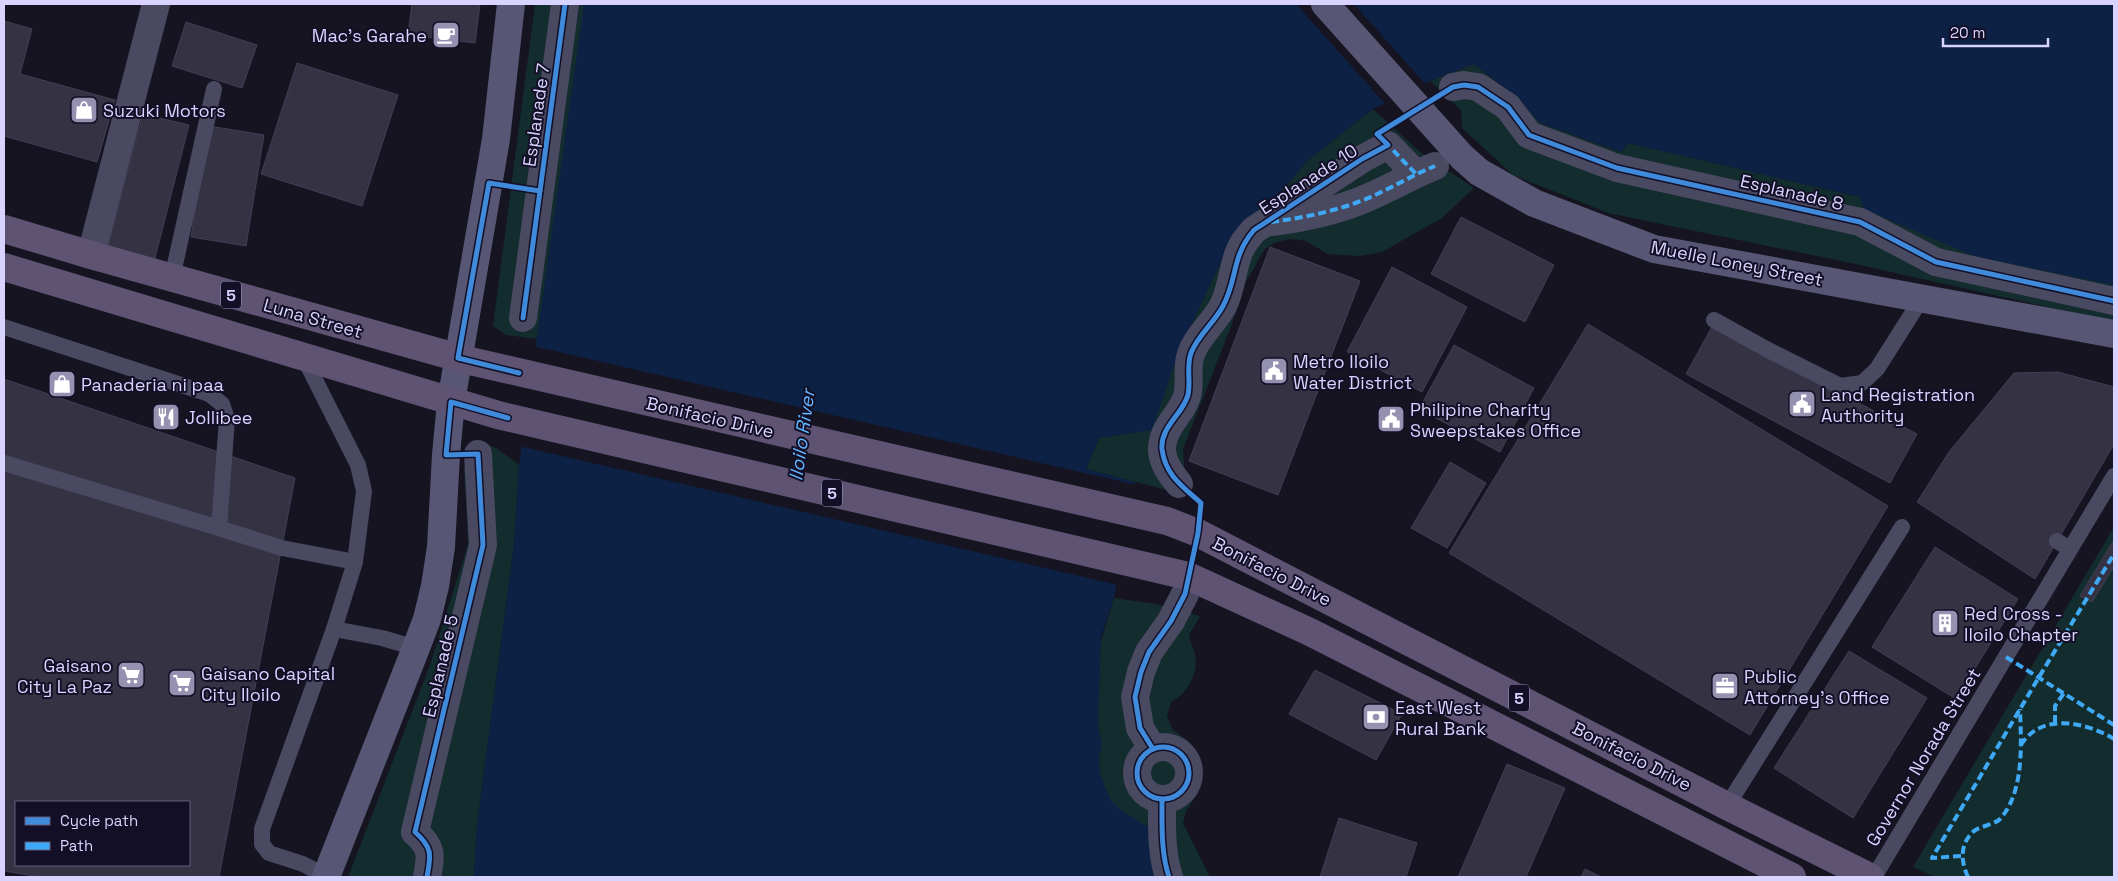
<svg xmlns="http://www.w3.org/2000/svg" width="2118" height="881" font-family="'Space Grotesk',sans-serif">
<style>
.green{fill:#132c2d}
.water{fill:#0d2144}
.pier{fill:#161421}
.building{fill:#343243;stroke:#433f54;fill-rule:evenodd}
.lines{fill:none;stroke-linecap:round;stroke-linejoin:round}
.lane{stroke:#4a4962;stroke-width:16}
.street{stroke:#4a4962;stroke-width:28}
.secondary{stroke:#575674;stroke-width:28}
.primary{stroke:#5e5373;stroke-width:28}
.quiet{stroke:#3fa9f5;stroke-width:4;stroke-dasharray:8 4;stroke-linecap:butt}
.cycleway-casing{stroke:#130f26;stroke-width:8}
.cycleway{stroke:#408adc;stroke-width:5}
.labels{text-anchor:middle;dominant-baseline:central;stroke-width:4;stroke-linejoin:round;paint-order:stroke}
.shield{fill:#130f26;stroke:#9e99be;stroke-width:1}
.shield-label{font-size:16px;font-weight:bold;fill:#d9d4ff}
.poi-label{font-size:18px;fill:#d9d4ff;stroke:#130f26;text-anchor:start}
.street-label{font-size:18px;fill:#d9d4ff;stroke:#130f26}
.water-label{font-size:19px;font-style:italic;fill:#62b6ff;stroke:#130f26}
</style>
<rect width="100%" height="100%" fill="#161421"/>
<g class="green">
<polygon points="535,4 628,4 537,339 506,335 493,326"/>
<polygon points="1474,64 1513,94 1541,123 1621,152 1628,143 2114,256 2114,322 1851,263 1608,213 1513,175 1462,128 1461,110 1430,81"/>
<polygon points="1373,109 1420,152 1474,188 1442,218 1382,252 1359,256 1328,254 1306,241 1290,239 1274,243 1265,249 1244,285 1232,324 1183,449 1186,495 1086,469 1099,438 1187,334 1225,253 1245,224 1277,197 1307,161"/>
<polygon points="472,439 496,448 519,465 514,544 477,825 474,877 348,877 430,665 468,544 464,469"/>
<polygon points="2114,527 2114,877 1934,877 1913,867"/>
<path d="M1114 598 1156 604 1200 616 1189 635C1190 642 1194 648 1195 655 1199 673 1187 694 1171 702L1167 716 1173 730 1190 742 1199 758 1201 776 1196 796 1186 811 1183 823 1210 877H1108L1069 748Z"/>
</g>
<polygon class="water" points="584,4 2114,4 2114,285 1974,256 1864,209 1860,197 1628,143 1621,152 1541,123 1513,94 1474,64 1430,81 1373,109 1307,161 1277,197 1245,224 1225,253 1179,351 1152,430 1099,438 1086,469 1135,482 1114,598 1101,637 1098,727 1102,743 1099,758 1100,773 1105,787 1111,800 1121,810 1150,828 1156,877 474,877 477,825 514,544 519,465"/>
<g class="pier">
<polygon points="1296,4 1354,4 1426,85 1386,105"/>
<polygon points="533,346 1137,485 1118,585 519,446"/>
</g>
<g class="building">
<polygon points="412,4 480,4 475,43 408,35"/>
<polygon points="4,21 32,29 20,74 115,100 97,162 4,136"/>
<polygon points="186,22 257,45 242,88 172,66"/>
<polygon points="297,63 398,95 362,206 261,174"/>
<polygon points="143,114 189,125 154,262 107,249"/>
<polygon points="209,126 264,135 246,246 191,237"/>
<polygon points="1461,217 1554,265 1525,322 1431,274"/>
<polygon points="1270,247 1360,281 1278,495 1189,461"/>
<polygon points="1392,267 1467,307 1422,392 1347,352"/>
<polygon points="1588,324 1888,506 1750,735 1449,553"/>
<polygon points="1713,325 1917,434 1890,483 1686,374"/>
<polygon points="1454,345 1534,388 1500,452 1419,409"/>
<polygon points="2058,372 2114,387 2114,444 2035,579 1917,502 1949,452 2014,373"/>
<path d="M4 379 295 478 219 877H41L4 871ZM16 802H189V865H16Z"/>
<polygon points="1450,462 1486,483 1447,548 1411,528"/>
<polygon points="2114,540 2114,566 2092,602 2080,596"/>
<polygon points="1935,547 2018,599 1956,699 1872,647"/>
<polygon points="1849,651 1927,698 1853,818 1774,768"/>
<polygon points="1315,670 1402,714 1376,760 1289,714"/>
<polygon points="1507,764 1565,788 1526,877 1458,877"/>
<polygon points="1339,818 1417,843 1406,877 1320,877"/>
<polygon points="1585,869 1601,877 1581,877"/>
</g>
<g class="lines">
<g class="lane">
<polyline points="172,278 214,89"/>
<polyline points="1714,320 1770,351 1840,386 1862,383 1877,369 1922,298"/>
<polyline points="4,327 209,394 222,404 227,419 219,528 4,463"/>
<polyline points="304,358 358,465 364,491 355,562"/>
<polyline points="219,528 282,548 355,562 334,629 382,638 416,648"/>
<polyline points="2057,541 2070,549"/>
<polyline points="1727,806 1902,527"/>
<polyline points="326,876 303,864 269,853 262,844 262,829 334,629"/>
<polyline points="1874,877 2114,476"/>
</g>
<g class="street">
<polyline points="1453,87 1464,85 1478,87 1508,107 1529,135 1617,168 1860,222 1936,262 2114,301"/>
<path d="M1272 222C1303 218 1333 212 1362 200 1387 190 1410 176 1435 166"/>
<polyline points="91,255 156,4"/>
<polyline points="523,318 565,4"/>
<path d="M1179 484C1170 473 1161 461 1162 447 1164 425 1182 414 1187 396 1191 382 1186 367 1191 354 1197 336 1214 323 1223 306 1231 290 1232 272 1238 255 1241 245 1247 238 1254 230L1362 159 1388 145 1416 174"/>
<circle cx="1163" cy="773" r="26"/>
<polyline points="1153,749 1140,728 1135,697 1141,672 1149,652 1171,621 1185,594"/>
<path d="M1162 800C1162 826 1161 853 1169 877"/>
<path d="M427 877C431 855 433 848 415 832L483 545 478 454"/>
</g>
<g class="secondary">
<polyline points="1325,4 1462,157 1479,172 1534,203 1654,249 2114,334"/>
<polyline points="326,877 416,648 427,619 435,586 441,547 446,455 451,402 496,139 511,4"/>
</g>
<g class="primary">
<polyline points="4,229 91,255 470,361 1167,521 1198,533 1727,806 1870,877"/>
<polyline points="4,267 498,415 1188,576 1310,632 1792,877"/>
</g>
<g class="quiet">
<polyline points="1384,147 1388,145 1416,174"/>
<path d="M1271 222C1302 218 1332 212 1361 201 1387 191 1410 176 1435 166"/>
<polyline points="2006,657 2114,725"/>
<polyline points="2055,723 2055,706 2064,693"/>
<path d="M2021 745C2041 712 2086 722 2114 739"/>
<polyline points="1961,856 1932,858 2039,677 2114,554"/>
<path d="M1968 877C1961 862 1959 844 1974 831 1981 826 1992 825 1999 820 2005 814 2010 805 2013 797 2023 770 2021 737 2020 709"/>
</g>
<defs>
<g id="cycleway">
<polyline points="523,318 565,4"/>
<polyline points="519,373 458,358 489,183 540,191"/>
<circle cx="1163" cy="773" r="26"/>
<path d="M1153 749 1140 728 1135 697 1141 672 1149 652 1171 621 1185 594 1198 533 1201 503C1183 487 1165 475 1162 449 1160 427 1183 414 1188 395 1191 381 1186 367 1191 353 1198 335 1214 323 1223 306 1238 278 1231 257 1254 230L1362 159 1388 145 1377 134 1453 87 1464 85 1478 87 1508 107 1529 135 1617 168 1860 222 1936 262 2114 301"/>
<path d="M1162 800C1162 826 1161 853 1169 877"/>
<path d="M427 877C431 855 433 848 415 832L483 545 478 454 446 455 451 402 508 418"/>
</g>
</defs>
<use href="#cycleway" class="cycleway-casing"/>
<use href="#cycleway" class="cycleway"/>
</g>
<defs>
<symbol id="cafe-square" viewBox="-11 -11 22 22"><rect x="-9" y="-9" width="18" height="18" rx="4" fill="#9591b1" stroke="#130f26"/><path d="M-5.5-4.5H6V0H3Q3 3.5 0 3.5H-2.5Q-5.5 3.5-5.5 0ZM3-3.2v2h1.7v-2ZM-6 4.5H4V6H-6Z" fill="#fff"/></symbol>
<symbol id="shop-square" viewBox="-11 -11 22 22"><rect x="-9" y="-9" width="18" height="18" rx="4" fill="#9591b1" stroke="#130f26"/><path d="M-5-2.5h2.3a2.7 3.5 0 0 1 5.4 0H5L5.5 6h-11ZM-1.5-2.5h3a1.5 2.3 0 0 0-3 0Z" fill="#fff"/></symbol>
<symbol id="civic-square" viewBox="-11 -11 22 22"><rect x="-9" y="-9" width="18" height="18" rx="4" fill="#9591b1" stroke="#130f26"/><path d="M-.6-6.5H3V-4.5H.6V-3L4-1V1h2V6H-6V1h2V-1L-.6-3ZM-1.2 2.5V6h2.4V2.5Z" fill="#fff"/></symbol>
<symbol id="restaurant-square" viewBox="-11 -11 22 22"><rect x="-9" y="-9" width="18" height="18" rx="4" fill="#9591b1" stroke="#130f26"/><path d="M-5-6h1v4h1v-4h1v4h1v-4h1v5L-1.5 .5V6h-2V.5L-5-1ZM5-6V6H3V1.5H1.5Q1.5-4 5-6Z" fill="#fff"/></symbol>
<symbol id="building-square" viewBox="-11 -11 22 22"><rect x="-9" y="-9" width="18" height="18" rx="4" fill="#9591b1" stroke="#130f26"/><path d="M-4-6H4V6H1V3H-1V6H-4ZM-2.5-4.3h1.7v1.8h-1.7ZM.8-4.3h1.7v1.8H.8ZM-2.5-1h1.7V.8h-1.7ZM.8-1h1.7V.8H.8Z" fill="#fff"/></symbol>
<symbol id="supermarket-square" viewBox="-11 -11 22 22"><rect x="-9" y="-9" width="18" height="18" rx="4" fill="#9591b1" stroke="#130f26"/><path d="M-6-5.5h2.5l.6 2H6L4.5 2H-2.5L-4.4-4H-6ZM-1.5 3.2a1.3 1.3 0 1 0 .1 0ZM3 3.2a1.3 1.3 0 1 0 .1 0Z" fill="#fff"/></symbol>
<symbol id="office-square" viewBox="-11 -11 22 22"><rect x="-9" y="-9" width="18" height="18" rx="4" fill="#9591b1" stroke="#130f26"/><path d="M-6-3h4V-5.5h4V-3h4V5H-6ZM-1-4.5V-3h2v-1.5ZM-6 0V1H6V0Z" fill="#fff"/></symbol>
<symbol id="bank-square" viewBox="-11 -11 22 22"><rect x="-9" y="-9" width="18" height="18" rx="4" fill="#9591b1" stroke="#130f26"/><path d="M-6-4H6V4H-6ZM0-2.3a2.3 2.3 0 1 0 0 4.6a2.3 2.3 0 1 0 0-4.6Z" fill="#fff"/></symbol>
</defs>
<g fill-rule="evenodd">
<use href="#cafe-square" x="430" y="19" width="32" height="32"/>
<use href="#shop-square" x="68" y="94" width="32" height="32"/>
<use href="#civic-square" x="1258" y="355" width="32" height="32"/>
<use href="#shop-square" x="46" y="368" width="32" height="32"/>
<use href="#civic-square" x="1786" y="388" width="32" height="32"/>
<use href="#restaurant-square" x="150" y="401" width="32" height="32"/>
<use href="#civic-square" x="1375" y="403" width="32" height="32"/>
<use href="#building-square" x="1929" y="607" width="32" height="32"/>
<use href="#supermarket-square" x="115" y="659" width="32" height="32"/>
<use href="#supermarket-square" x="166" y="667" width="32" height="32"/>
<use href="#office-square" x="1709" y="670" width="32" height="32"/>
<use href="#bank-square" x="1360" y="701" width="32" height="32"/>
</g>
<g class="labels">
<g class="shield">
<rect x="221" y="281.5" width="20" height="27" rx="4"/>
<rect x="822" y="479.5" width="20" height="27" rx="4"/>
<rect x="1509" y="684.5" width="20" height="27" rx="4"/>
</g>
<g class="shield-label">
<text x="231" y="295">5</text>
<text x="832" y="493">5</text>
<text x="1519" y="698">5</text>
</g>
<g class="poi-label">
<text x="427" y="35" text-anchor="end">Mac's Garahe</text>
<text x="103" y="110">Suzuki Motors</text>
<text x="1293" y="361">Metro Iloilo<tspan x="1293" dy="21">Water District</tspan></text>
<text x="81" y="384">Panaderia ni paa</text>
<text x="1821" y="394">Land Registration<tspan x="1821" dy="21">Authority</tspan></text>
<text x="1410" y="409">Philipine Charity<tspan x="1410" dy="21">Sweepstakes Office</tspan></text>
<text x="185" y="417">Jollibee</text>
<text x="1964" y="613">Red Cross -<tspan x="1964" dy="21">Iloilo Chapter</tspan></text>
<text x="112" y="665" text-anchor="end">Gaisano<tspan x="112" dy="21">City La Paz</tspan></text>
<text x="201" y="673">Gaisano Capital<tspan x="201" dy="21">City Iloilo</tspan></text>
<text x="1744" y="676">Public<tspan x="1744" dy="21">Attorney's Office</tspan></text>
<text x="1395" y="707">East West<tspan x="1395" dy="21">Rural Bank</tspan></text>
</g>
<g class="street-label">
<text transform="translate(536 115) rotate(-82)">Esplanade 7</text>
<text transform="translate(1308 179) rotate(-33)">Esplanade 10</text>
<text transform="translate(1792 192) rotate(13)">Esplanade 8</text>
<text transform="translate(1737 263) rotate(11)">Muelle Loney Street</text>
<text transform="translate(313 318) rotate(16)">Luna Street</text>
<text transform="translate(710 417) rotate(13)">Bonifacio Drive</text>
<text transform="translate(1272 571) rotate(27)">Bonifacio Drive</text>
<text transform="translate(440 666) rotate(-77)">Esplanade 5</text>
<text transform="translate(1632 756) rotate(27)">Bonifacio Drive</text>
<text transform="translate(1923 757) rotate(-59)">Governor Norada Street</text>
</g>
<g class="water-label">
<text transform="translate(802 435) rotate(-82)">Iloilo River</text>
</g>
</g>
<rect width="2118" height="881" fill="none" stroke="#d9d4ff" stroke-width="10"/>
<rect x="15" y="801" width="175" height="65" fill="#130f26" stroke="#625e7d"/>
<rect x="25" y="817" width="25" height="8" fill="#408adc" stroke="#625e7d"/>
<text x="60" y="826" font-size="15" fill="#d9d4ff">Cycle path</text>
<rect x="25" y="842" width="25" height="8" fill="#3fa9f5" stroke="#625e7d"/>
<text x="60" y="851" font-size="15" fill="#d9d4ff">Path</text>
<path d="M1943 38v8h105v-8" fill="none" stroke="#d9d4ff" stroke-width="2.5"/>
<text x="1950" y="38" font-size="15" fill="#d9d4ff" stroke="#130f26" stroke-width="4" paint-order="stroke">20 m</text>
</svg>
